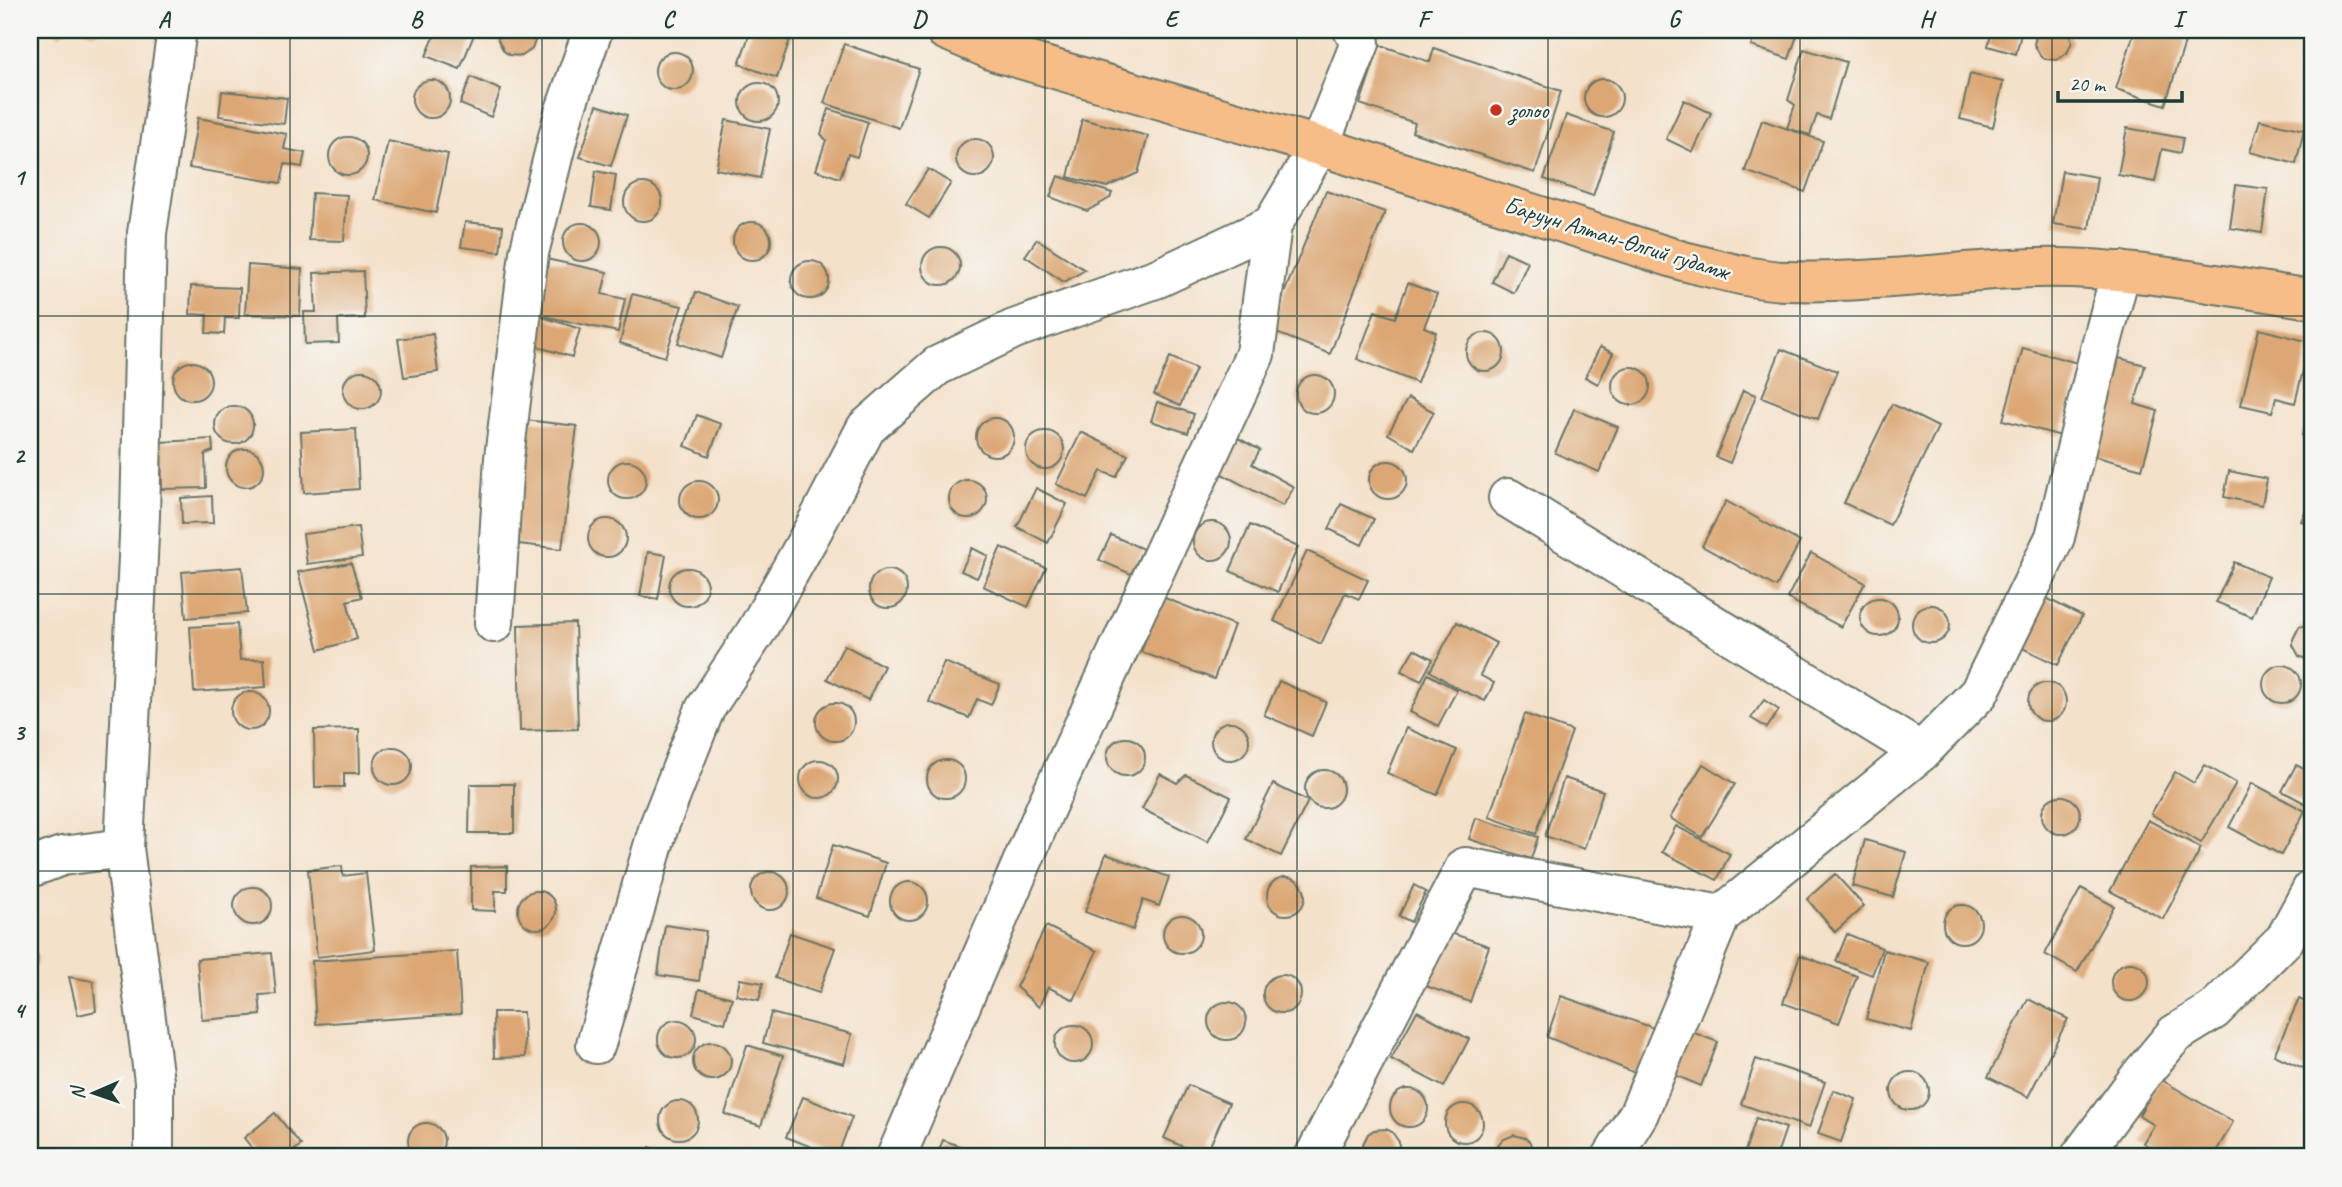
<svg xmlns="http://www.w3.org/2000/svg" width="2342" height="1187" font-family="Caveat,sans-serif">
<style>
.building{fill:#dca775}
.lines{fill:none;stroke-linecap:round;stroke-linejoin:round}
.minor-casing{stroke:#6a7668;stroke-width:42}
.major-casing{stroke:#6a7668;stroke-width:42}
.minor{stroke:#fff;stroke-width:38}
.major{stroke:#f7bd88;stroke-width:38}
.grid{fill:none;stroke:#1f3d34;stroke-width:2;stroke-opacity:0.55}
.poi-dot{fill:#c8321e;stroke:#f6f6f2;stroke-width:2.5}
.labels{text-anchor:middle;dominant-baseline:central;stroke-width:5;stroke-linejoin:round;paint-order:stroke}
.poi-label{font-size:24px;fill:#1f3d34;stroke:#f6f6f2;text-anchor:start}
.street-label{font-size:24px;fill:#1f3d34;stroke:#f6f6f2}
.neatline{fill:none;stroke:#1f3d34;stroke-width:2.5}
.grid-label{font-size:23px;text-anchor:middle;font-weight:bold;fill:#1f3d34}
</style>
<rect width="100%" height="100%" fill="#f6f6f2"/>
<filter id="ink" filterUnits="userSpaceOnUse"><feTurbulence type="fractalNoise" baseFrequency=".0143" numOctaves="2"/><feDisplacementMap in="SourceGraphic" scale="14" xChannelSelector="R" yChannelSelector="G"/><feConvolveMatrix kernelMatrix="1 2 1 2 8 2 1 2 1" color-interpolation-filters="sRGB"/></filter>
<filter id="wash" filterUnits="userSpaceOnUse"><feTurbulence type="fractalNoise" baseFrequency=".00686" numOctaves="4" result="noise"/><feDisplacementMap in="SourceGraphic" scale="28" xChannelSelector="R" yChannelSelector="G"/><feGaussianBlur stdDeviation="1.57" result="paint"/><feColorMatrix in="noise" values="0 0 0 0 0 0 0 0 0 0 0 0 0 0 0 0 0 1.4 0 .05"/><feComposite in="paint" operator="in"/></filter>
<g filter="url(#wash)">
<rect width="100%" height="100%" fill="#f4e1ca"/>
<g id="blocks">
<g class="building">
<polygon points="45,30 63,30 62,35"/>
<polygon points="82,30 106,30 92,33"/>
<polygon points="437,30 476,30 460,69 426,56"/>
<polygon points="500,30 535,30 536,38 532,49 522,56 509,55 504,51 498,40"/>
<polygon points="751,30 793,30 777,78 739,64"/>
<polygon points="1757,30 1799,30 1789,59 1751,46"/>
<polygon points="1992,30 2022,30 2016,54 1988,46"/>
<polygon points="2038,30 2068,30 2072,42 2067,53 2057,60 2045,59 2040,55 2034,44"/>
<polygon points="2135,30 2189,30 2165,105 2116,89"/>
<polygon points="844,44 919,69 899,128 824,103"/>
<polygon points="1380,45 1430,62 1434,48 1561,91 1535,173 1412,132 1415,123 1360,104"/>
<polygon points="1804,49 1846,62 1829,119 1817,115 1810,135 1787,128 1795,105 1788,100"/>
<circle cx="674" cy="71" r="19"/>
<polygon points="1970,74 2003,82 1993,127 1960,119"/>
<polygon points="471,77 501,90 491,117 460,104"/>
<circle cx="1603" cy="98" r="19"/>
<circle cx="431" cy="99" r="19"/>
<circle cx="759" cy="102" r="19"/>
<polygon points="222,91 287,98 284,124 219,116"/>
<polygon points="1684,100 1711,113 1693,152 1666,139"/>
<polygon points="597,105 627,115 611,166 580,157"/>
<polygon points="829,109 868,122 857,157 848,154 840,178 816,170 826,140 821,134"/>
<polygon points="1566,115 1614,132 1593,196 1544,179"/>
<polygon points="198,118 287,134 284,149 305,153 302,167 285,164 281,183 189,168"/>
<polygon points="1082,119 1148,136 1138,173 1107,187 1068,177"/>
<polygon points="726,120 770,129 760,178 716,169"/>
<polygon points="1762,120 1823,141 1805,192 1745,171"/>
<polygon points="2260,120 2304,130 2296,164 2250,152"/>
<polygon points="2127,128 2183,138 2180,153 2162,149 2155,182 2118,175"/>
<circle cx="348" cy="156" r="19"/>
<circle cx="975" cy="158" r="19"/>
<polygon points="388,141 448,154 436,213 375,200"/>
<polygon points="928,169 951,183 929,218 906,204"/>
<polygon points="596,171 616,175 611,210 591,207"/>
<polygon points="2062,171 2097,177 2089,229 2053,224"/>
<polygon points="1058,176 1112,193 1110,198 1087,211 1050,197"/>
<circle cx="643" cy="202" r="19"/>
<polygon points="2236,185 2268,189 2262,233 2230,228"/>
<polygon points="1326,191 1385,212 1330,354 1269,330"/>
<polygon points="312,193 347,195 344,241 309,240"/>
<polygon points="465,222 503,226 500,252 461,247"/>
<circle cx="752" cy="241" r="19"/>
<circle cx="582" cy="242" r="19"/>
<polygon points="1037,239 1085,270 1064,282 1025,256"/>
<circle cx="941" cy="266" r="19"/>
<polygon points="1506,252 1528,262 1514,293 1492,282"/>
<polygon points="546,259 607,272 602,294 625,299 618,332 534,314"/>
<circle cx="810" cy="280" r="19"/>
<polygon points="248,265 302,269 300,316 245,314"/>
<polygon points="363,271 365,318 338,319 339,343 305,344 304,312 316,312 314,273"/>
<polygon points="1408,283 1437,294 1424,327 1436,332 1417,383 1357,359 1375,311 1395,318"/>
<polygon points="191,286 240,288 239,318 225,318 224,334 206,333 207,315 190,314"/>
<polygon points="696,292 738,307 721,358 678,343"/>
<polygon points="632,294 682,306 665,357 620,343"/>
<polygon points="540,316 580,329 572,357 532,345"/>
<polygon points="2259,329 2310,342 2295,403 2276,398 2272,412 2241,405"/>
<circle cx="1485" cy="352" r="19"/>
<polygon points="433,334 438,372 404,377 398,339"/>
<polygon points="1600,347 1613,353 1598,384 1585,377"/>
<polygon points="2023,348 2081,364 2061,436 2003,420"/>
<polygon points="1781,349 1837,371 1818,419 1762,397"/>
<polygon points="1170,357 1196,369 1180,406 1154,394"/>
<polygon points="2119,358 2145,365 2135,404 2158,411 2142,469 2093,456"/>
<circle cx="192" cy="381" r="19"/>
<circle cx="1631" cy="386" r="19"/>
<circle cx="362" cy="390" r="19"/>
<circle cx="1315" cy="394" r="19"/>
<polygon points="1743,390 1756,395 1730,463 1716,457"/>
<polygon points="1408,398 1434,412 1414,449 1388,434"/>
<polygon points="1157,402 1194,414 1188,433 1151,421"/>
<polygon points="1892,404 1938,427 1890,525 1844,503"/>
<circle cx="234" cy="425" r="19"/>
<polygon points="1574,409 1618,427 1599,472 1555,453"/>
<polygon points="697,415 721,424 709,456 685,446"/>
<circle cx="995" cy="437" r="19"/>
<polygon points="525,420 577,426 562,549 510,543"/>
<polygon points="2312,422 2312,456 2304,448 2302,436 2304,429"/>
<polygon points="356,429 359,489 304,493 301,432"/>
<circle cx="1045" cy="450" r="19"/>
<polygon points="1081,432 1128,455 1116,477 1101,471 1087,499 1056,484"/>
<polygon points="1238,438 1260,450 1252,464 1294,487 1283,506 1220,473"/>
<polygon points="212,439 213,451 205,454 206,488 162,489 161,442"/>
<circle cx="245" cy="468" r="19"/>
<circle cx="627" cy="480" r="19"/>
<circle cx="1388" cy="480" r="19"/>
<polygon points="2229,471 2267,479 2262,505 2224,497"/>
<circle cx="968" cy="499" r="19"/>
<circle cx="699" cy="500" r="19"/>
<polygon points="1036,488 1067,504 1048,543 1017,527"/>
<polygon points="212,496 213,523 182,524 181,498"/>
<polygon points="2312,496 2312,526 2301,521"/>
<polygon points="1726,501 1800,542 1776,587 1702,546"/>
<polygon points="1341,504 1374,519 1362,545 1329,529"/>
<circle cx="607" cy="538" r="19"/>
<circle cx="1212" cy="541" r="19"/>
<polygon points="1250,525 1298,547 1278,592 1230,571"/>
<polygon points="358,527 362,557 307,564 303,534"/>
<polygon points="1111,535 1143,549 1131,574 1099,560"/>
<polygon points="1001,547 1046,568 1028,607 983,586"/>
<polygon points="972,548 988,556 977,578 961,571"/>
<polygon points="1307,551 1368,580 1359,599 1345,593 1321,644 1274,621"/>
<polygon points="648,552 666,555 658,599 640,596"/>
<polygon points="1811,553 1865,583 1841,627 1787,598"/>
<polygon points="2234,562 2269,577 2252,617 2216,602"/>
<polygon points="351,563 362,597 347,601 357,639 319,650 298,572"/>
<polygon points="242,567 247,613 186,618 182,572"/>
<circle cx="688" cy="587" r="19"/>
<circle cx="888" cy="589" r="19"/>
<polygon points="2042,596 2082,616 2058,665 2018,646"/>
<polygon points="1162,597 1234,625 1214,679 1141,652"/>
<circle cx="1879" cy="617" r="19"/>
<circle cx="1931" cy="624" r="19"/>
<polygon points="1457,622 1496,643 1480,675 1494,683 1485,701 1457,688 1430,671"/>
<polygon points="575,623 578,729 520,731 518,625"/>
<polygon points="2312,623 2312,661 2310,661 2299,656 2293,645 2293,639 2299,627"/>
<polygon points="237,624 240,660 264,659 266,687 194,692 190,627"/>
<polygon points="844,645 884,666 868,700 827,679"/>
<polygon points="1414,649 1433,659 1421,681 1401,671"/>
<polygon points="944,662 1000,684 991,705 977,699 969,718 929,702"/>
<circle cx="2282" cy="684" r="19"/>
<polygon points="1428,674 1457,690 1438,726 1410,712"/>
<polygon points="1279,681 1326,702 1312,736 1264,715"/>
<circle cx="2047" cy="702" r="19"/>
<circle cx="250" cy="711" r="19"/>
<polygon points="1764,700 1779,710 1767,728 1751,718"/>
<circle cx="835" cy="722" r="19"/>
<polygon points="1525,714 1572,731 1536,834 1489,817"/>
<circle cx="1230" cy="741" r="19"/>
<polygon points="1406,728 1457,750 1437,795 1387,773"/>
<polygon points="359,729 360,773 344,773 344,787 315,787 314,730"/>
<circle cx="1126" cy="757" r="19"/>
<circle cx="393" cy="766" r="19"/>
<circle cx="819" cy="779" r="19"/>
<circle cx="946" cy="779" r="19"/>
<polygon points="1703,764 1735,784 1702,837 1670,818"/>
<polygon points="2205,765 2236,783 2201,843 2151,814 2175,772 2194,783"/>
<polygon points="2296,765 2312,773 2312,807 2282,791"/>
<circle cx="1324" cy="789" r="19"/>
<polygon points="1160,774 1177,783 1186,775 1231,797 1208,842 1142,809"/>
<polygon points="1564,778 1603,791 1584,849 1545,836"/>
<polygon points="2252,783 2305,811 2281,855 2229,827"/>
<polygon points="470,784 514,784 514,833 469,833"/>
<polygon points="1273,784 1308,801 1281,856 1246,839"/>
<circle cx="2061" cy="815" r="19"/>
<polygon points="1476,818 1538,837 1531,859 1469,839"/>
<polygon points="2148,820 2201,848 2163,919 2110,891"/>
<polygon points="1676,826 1730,854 1717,880 1662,852"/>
<polygon points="1865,840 1906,852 1893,897 1852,886"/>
<polygon points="833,845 886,863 870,916 816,898"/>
<polygon points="1106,854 1169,877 1159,906 1143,900 1133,930 1085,912"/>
<polygon points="342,866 343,876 366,873 375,950 317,957 308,870"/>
<polygon points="507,866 507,891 495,891 495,911 471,910 471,867"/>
<circle cx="770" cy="891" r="19"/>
<polygon points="1835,874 1864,906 1835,932 1807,899"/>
<circle cx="1286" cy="896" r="19"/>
<circle cx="909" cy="901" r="19"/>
<polygon points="1414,885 1426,892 1411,922 1399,916"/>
<circle cx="253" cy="906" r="19"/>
<polygon points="2081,888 2114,906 2077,972 2045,954"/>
<circle cx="537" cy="910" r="19"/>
<circle cx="1962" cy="924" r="19"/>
<circle cx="1182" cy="934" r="19"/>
<polygon points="665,925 706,931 699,981 658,975"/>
<polygon points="1046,926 1097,951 1074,1000 1048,987 1039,1007 1016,987"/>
<polygon points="1442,930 1489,946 1470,1002 1423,985"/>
<polygon points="790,933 835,948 819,993 775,978"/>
<polygon points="1847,934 1882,948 1872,975 1836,961"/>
<polygon points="30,944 36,953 37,960 36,966 30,974"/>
<polygon points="1884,950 1929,962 1911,1031 1866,1019"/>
<polygon points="457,951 461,1014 316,1024 312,961"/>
<polygon points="272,953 276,994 259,995 261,1015 202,1020 197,959"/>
<polygon points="1800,955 1857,976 1839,1023 1783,1003"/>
<circle cx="2130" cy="982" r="19"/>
<circle cx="1282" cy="994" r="19"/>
<polygon points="69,977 93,981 96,1011 78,1015"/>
<polygon points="740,979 763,983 759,1000 736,995"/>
<polygon points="699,989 732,998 725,1023 693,1014"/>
<polygon points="1561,996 1654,1028 1635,1073 1547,1037"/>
<polygon points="2028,999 2068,1019 2028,1097 1988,1077"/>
<polygon points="2299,999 2312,1005 2312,1072 2274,1055"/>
<circle cx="1227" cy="1021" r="19"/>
<polygon points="1417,1011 1469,1039 1444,1087 1391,1059"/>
<polygon points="493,1012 523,1012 525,1057 494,1058"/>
<polygon points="771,1013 852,1034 844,1064 763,1043"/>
<circle cx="677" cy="1039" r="19"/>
<circle cx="1074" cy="1044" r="19"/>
<polygon points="1692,1032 1718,1042 1701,1086 1675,1075"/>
<circle cx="712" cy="1061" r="19"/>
<polygon points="747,1045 783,1056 761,1126 725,1114"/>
<polygon points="1756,1059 1825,1082 1809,1128 1741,1104"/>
<circle cx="1910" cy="1091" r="19"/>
<polygon points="2160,1079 2233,1122 2213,1157 2168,1157 2143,1143 2154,1125 2139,1115"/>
<polygon points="1188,1085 1229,1103 1205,1157 1164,1138"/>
<circle cx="1409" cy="1108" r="19"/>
<polygon points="1833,1090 1856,1099 1841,1142 1818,1134"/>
<polygon points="803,1097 852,1117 837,1157 786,1137"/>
<circle cx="679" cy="1120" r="19"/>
<circle cx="1464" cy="1123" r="19"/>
<polygon points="275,1113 301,1145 286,1157 259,1157 244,1138"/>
<polygon points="1756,1118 1786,1128 1776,1157 1754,1157 1744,1154"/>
<circle cx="426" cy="1141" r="18"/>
<polygon points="1386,1129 1392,1132 1399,1142 1398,1157 1365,1157 1363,1144 1368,1134 1374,1130"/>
<polygon points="2312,1130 2312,1157 2303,1157"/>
<polygon points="1514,1135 1525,1138 1530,1142 1534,1157 1496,1157 1498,1145 1502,1140"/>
<polygon points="943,1140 989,1157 936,1157"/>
<polygon points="650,1147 672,1157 645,1157"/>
</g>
</g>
</g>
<g filter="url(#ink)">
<use href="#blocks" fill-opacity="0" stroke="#6a7668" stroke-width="2"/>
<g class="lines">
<defs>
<g id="minor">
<polyline points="1508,498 1921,752"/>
<polyline points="494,623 504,458 529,253 564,113 593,30"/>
<polyline points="30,868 62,856 124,848"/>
<polyline points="596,1044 659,826 705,709 757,630 813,530 866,428 937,366 1014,329 1158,278 1272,225 1319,146 1360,43 1353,30"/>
<polyline points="154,1157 154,1081 124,848 140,515 147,233 177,30"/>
<polyline points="896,1157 1046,807 1255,354 1272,225"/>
<polyline points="1314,1157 1465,867 1721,915"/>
<polyline points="1612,1157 1639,1113 1721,915 1921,752 1979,693 2055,537 2100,350 2121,271"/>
<polyline points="2080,1157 2140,1076 2175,1034 2214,1010 2285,939 2312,889"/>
</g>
<path id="major" d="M945 30 996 52 1319 146 1683 261C1717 269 1752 280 1787 281 1870 284 1954 270 2037 268 2129 266 2222 286 2312 299"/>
</defs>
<use href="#minor" class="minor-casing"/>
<use href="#major" class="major-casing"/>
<use href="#minor" class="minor"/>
<use href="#major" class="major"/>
</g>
</g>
<path class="grid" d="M290 30V1157M542 30V1157M793 30V1157M1045 30V1157M1297 30V1157M1548 30V1157M1800 30V1157M2052 30V1157M30 316H2312M30 594H2312M30 871H2312"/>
<circle class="poi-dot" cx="1496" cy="110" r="7"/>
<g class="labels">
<g class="poi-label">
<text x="1510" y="110">золоо</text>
</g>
<g class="street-label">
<text transform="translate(1617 238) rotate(17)">Баруун Алтан-Өлгий гудамж</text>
</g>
</g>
<rect width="2342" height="1187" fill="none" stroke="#f6f6f2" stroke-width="77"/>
<g transform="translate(94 1093) rotate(268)" stroke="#f6f6f2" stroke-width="5" paint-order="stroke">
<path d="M0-5L12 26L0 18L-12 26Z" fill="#1f3d34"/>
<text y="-10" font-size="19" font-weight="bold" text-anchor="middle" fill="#1f3d34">N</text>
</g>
<path d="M2058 91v10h124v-10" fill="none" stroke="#1f3d34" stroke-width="3.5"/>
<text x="2069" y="91" font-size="21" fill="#1f3d34" stroke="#f6f6f2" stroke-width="5" paint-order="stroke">20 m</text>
<rect x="38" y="38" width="2266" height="1110" class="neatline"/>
<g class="grid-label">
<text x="164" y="27">A</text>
<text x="416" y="27">B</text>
<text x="668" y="27">C</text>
<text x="919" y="27">D</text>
<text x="1171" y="27">E</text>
<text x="1423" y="27">F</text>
<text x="1674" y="27">G</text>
<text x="1926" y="27">H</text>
<text x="2178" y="27">I</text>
<text x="19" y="185">1</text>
<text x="19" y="463">2</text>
<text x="19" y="740">3</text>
<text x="19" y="1018">4</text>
</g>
</svg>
